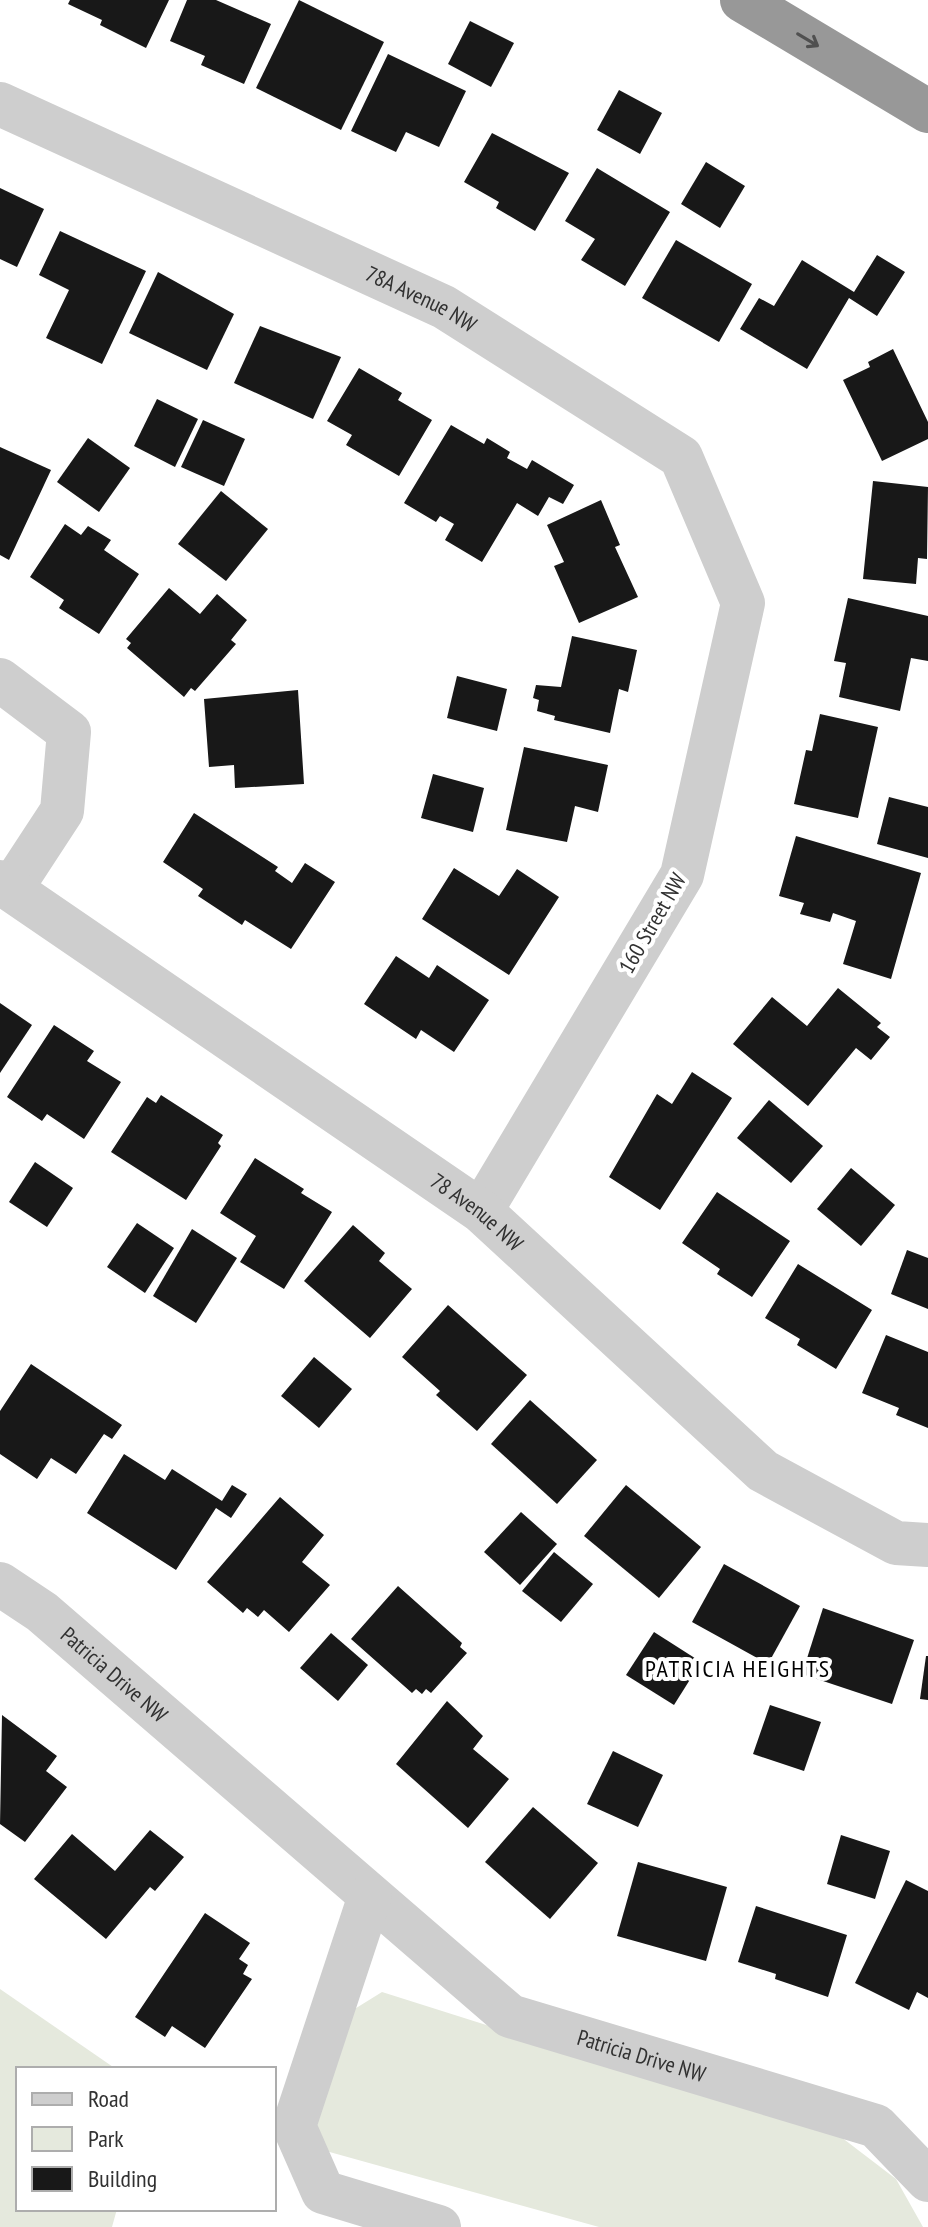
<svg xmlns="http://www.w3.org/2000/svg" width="928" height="2227" font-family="'PT Sans Narrow',sans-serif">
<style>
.green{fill:#e5e9dd}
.building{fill:#181818}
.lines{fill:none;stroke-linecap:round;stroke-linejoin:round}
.minor{stroke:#cecece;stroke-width:44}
.highway{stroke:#989898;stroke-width:44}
.oneway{stroke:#505050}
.labels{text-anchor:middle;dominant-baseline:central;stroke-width:8;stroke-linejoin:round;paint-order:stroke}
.street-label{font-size:22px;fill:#313131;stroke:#fff}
.neighbourhood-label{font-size:24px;letter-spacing:2px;fill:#000;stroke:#fff}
</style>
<rect width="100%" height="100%" fill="#fff"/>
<g class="green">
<polygon points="0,1989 116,2069 18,2069 18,2209 117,2209 112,2227 0,2227"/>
<polygon points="382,1992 841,2137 896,2179 923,2227 599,2227 326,2151 310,2116 353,2010"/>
</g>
<g class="building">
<polygon points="70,0 169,0 146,48 100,25 102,20 68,4"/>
<polygon points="187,0 216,0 271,24 244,84 201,65 205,56 170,41"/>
<polygon points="299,0 384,42 341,130 256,88"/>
<polygon points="470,21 514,43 491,87 448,64"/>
<polygon points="388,54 466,91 439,147 406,132 396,152 351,131"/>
<polygon points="619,90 662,113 640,154 597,130"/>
<polygon points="492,133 569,173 535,231 496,208 499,202 464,182"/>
<polygon points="706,162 745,186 720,228 681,204"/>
<polygon points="597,168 670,212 625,286 581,260 595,239 565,221"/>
<polygon points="0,188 44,209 17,267 0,259"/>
<polygon points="60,231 146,271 102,364 46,338 69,290 39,275"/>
<polygon points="676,240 752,284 719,342 642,298"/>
<polygon points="877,255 905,272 877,316 849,298 807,369 740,329 759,298 774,306 802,260 854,292"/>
<polygon points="158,272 234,314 207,370 129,333"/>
<polygon points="260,326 341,357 313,419 234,383"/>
<polygon points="893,349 928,422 928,439 882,461 843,380 870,367 868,362"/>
<polygon points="359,368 402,393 398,400 432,420 399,476 346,445 352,435 327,421"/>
<polygon points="157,399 198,419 175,467 134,446"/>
<polygon points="203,420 245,439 224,486 181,467"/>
<polygon points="451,425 484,444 487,438 510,452 507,458 527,469 532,460 574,485 563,504 549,497 538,516 517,503 482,562 445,540 454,524 440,516 436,522 404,503"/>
<polygon points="88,438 130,468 99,512 57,482"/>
<polygon points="0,447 51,470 9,560 0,555"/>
<polygon points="873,481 928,487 927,559 918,558 916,584 863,579"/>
<polygon points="221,491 268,529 226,581 178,544"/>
<polygon points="601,500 620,545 615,547 638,597 579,623 554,566 564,562 547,525"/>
<polygon points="65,524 81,535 88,526 111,540 104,550 139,574 99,634 59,608 64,600 30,577"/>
<polygon points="169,588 200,614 217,594 247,620 231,640 236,644 195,691 191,688 184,697 127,648 131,643 126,639"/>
<polygon points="848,598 928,616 928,661 911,658 900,711 839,697 846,663 834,661"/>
<polygon points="572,636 637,650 628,692 619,689 610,733 554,720 555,716 537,711 539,700 533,698 536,685 561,687"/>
<polygon points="457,676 507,689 497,731 447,718"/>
<polygon points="298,690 304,784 235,788 234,765 209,767 204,699"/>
<polygon points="820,714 878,727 858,818 794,804 806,750 812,751"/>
<polygon points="524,747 608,765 598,812 575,806 567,842 506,830"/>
<polygon points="433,774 484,788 473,832 421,818"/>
<polygon points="889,797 928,807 928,858 877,844"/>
<polygon points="194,813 278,867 275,871 292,883 305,863 335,882 291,949 245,920 242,925 198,896 203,889 163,862"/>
<polygon points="796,836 921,873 891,979 843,964 856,921 833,913 830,922 800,914 804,903 779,896"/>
<polygon points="454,868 499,896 517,869 559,897 509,975 422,919"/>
<polygon points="396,956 429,978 437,965 489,1000 454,1052 421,1030 416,1039 364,1004"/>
<polygon points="838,988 881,1023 877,1027 890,1037 871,1060 856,1048 808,1106 733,1044 772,997 807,1026"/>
<polygon points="0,1003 32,1025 0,1073"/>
<polygon points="54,1025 94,1051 87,1061 121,1082 84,1139 47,1114 42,1121 7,1097"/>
<polygon points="692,1072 732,1098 660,1210 609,1177 657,1094 672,1104"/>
<polygon points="161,1095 223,1135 218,1143 221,1146 186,1200 111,1152 147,1097 156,1103"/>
<polygon points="769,1100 823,1146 791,1183 737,1138"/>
<polygon points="255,1158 304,1189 301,1193 332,1212 284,1289 240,1262 256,1236 220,1213"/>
<polygon points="35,1162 73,1188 47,1227 9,1202"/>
<polygon points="851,1168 895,1205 861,1246 817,1209"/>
<polygon points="717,1192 790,1241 752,1297 717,1274 720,1269 682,1243"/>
<polygon points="137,1223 174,1248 145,1293 107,1267"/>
<polygon points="353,1225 385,1253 379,1261 412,1289 370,1338 304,1281"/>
<polygon points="192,1229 237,1258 196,1323 153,1296"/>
<polygon points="907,1250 928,1258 928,1309 891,1294"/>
<polygon points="798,1264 872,1310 836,1369 797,1345 800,1339 765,1318"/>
<polygon points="448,1305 527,1375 477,1431 436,1395 440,1391 402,1357"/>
<polygon points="886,1335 928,1352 928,1428 896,1415 899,1408 862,1393"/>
<polygon points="314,1357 352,1389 319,1428 281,1396"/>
<polygon points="31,1364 122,1425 112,1439 104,1434 76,1474 51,1458 37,1479 0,1454 0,1411"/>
<polygon points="530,1400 597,1460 557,1504 491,1444"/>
<polygon points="124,1454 165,1480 172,1469 222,1501 232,1485 247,1494 231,1518 216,1508 176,1570 87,1513"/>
<polygon points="626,1485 701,1547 659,1598 584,1536"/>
<polygon points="280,1497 324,1535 302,1562 330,1585 289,1632 264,1610 258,1617 247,1608 243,1613 207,1582"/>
<polygon points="521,1512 557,1544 520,1585 484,1552"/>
<polygon points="554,1552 593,1584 561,1622 522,1591"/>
<polygon points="724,1564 800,1606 768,1664 692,1622"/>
<polygon points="398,1586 462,1643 460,1647 467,1653 431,1693 426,1689 422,1694 416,1689 412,1693 351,1639"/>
<polygon points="823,1608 914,1640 892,1704 802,1674"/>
<polygon points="654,1632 701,1662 674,1705 626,1675"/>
<polygon points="331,1633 368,1665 338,1701 300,1668"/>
<polygon points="926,1656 928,1656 928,1700 920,1699"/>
<polygon points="447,1701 483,1736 473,1749 509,1779 468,1828 396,1764"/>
<polygon points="770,1705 821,1722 804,1771 753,1754"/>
<polygon points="2,1715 57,1756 46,1771 67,1787 25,1842 0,1824"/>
<polygon points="613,1751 663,1775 638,1827 587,1804"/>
<polygon points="533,1807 598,1863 550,1919 485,1862"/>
<polygon points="150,1830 184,1857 155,1891 150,1887 106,1939 34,1879 72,1834 115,1871"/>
<polygon points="841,1835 890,1851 875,1899 827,1884"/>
<polygon points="638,1862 727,1887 706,1961 617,1936"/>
<polygon points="906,1880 928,1891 928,1998 917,1992 909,2010 855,1983"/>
<polygon points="756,1906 847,1935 828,1997 775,1979 776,1974 738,1962"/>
<polygon points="205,1913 250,1943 239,1959 248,1965 243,1974 252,1979 205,2048 172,2026 165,2037 135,2017"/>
</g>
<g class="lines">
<g class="minor">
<path id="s1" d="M0 104 444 307 681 457 743 603 682 875 481 1211"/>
<polyline points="0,680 69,732 62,811 11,889"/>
<path id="s2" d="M0 882 481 1211 763 1471 896 1543 928 1545"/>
<path id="s3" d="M0 1584 42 1612 510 2016 876 2126 928 2180"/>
<polyline points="370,1896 294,2126 323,2192 439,2227"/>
</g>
<polyline class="highway" points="742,0 928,111"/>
</g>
<defs><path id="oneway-shaft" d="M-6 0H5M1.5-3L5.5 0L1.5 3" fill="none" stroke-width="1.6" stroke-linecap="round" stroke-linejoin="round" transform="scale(2)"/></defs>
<use class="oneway" href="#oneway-shaft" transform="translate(808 40) rotate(31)"/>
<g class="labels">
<g class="street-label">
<text stroke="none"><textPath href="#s1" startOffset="464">78A Avenue NW</textPath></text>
<text transform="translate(652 923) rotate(-60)">160 Street NW</text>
<text stroke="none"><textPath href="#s2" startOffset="580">78 Avenue NW</textPath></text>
<text stroke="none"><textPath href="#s3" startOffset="146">Patricia Drive NW</textPath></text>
<text stroke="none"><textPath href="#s3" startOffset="806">Patricia Drive NW</textPath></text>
</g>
<g class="neighbourhood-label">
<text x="738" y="1668">PATRICIA HEIGHTS</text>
</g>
</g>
<rect x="16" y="2067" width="260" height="144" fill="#ffffff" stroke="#adadad" stroke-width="2"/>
<rect x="32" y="2093" width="40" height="12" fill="#cecece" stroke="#adadad" stroke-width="2"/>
<text x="88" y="2107" font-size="24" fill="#313131">Road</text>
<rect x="32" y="2127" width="40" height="24" fill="#e5e9dd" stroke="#adadad" stroke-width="2"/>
<text x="88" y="2147" font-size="24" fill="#313131">Park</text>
<rect x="32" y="2167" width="40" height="24" fill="#181818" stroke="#adadad" stroke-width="2"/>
<text x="88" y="2187" font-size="24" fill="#313131">Building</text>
</svg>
